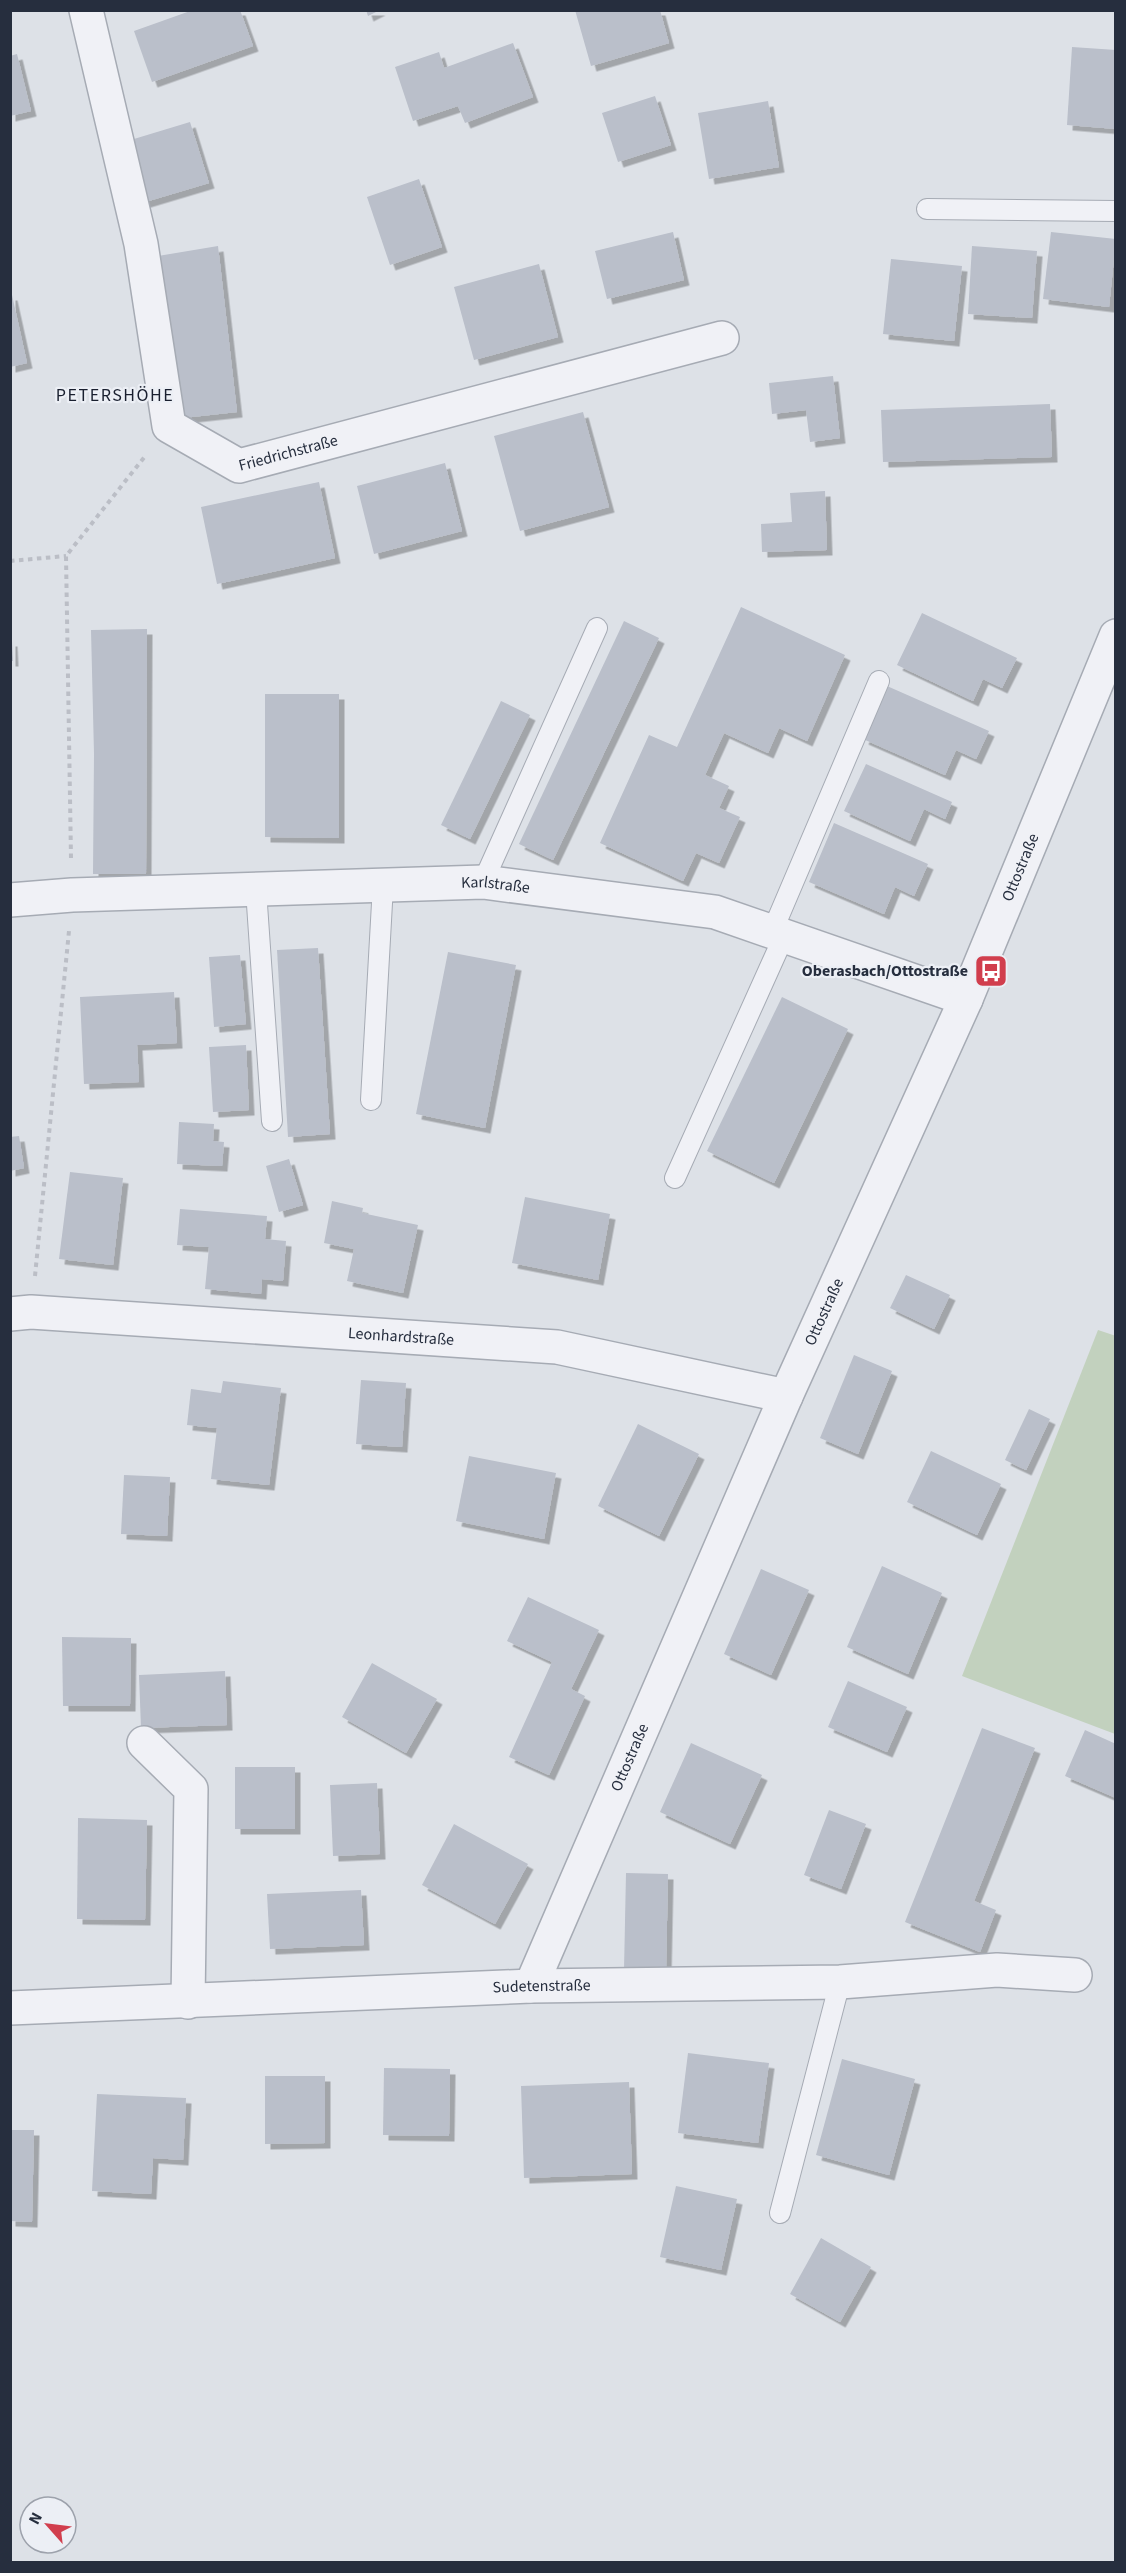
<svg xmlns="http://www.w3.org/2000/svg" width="1126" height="2573" font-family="'Source Sans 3',sans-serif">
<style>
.green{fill:#c2d1be}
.building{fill:#babfca;filter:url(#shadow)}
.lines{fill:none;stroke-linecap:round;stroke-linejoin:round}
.lane-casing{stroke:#a6abb4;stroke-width:22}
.street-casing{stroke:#a6abb4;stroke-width:36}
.path{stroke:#bbbec6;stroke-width:4;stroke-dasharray:4.5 4.5;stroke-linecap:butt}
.lane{stroke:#f0f1f6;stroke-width:20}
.street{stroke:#f0f1f6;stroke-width:33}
.labels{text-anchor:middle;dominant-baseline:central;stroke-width:4.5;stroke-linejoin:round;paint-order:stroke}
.street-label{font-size:16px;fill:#262e3e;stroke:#eceff5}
.poi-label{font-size:16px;font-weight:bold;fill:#262e3e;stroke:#eceff5;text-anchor:end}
.neighbourhood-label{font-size:18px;letter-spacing:1.5px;fill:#191f2f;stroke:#eceff5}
</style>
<defs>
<filter id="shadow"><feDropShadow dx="5.5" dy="5.5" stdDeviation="0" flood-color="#0004"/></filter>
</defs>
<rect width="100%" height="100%" fill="#dde1e7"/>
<polygon class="green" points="1098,1330 1116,1336 1115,1734 962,1676"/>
<g class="building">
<polygon points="193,10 240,10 253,46 152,82 134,31"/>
<polygon points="366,10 380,10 368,16"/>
<polygon points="575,10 660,10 669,43 591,66"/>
<polygon points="513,43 533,97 465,123 458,106 413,121 395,67 439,52 444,68"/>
<polygon points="1072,47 1116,50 1116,129 1067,125"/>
<polygon points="17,54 31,111 10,116 10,56"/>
<polygon points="655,96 671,145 618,162 602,113"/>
<polygon points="768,101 779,167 709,179 698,113"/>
<polygon points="190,122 209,183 142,203 124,142"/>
<polygon points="419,179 442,247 390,265 367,197"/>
<polygon points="673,232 684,280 607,299 595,251"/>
<polygon points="1051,232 1116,239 1109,307 1043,299"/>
<polygon points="218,246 237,412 174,419 152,257"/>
<polygon points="972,246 1037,251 1032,318 968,314"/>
<polygon points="891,259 962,266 954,341 883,334"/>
<polygon points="539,264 558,337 474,360 454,287"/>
<polygon points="10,295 12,295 27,363 10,367"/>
<polygon points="833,376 840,438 810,442 806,410 772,414 769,383"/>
<polygon points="1050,404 1052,457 883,462 881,410"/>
<polygon points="583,412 609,507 520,531 494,436"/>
<polygon points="445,463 462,531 374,554 357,486"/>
<polygon points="319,482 335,558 217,584 201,507"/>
<polygon points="825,491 827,550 762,552 761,524 792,522 790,493"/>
<polygon points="741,607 845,655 807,741 779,728 768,753 724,733 705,775 729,786 719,808 740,817 719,863 696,853 683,881 600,843 649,735 677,747"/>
<polygon points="922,613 1017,658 1002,688 983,679 973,701 897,665"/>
<polygon points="624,621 659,638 553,860 519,844"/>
<polygon points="147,629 146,874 93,874 94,754 91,630"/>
<polygon points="10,641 12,641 13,661 10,661"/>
<polygon points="887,686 989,731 976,759 956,750 945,775 863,739"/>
<polygon points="265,694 339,694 339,838 265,837"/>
<polygon points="501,701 530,715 470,839 441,825"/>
<polygon points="866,764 952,802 945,819 924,809 910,841 844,811"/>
<polygon points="834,823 928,864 914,896 895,887 884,914 809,882"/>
<polygon points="318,948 330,1134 288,1137 277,950"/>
<polygon points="448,952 516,965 485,1128 416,1114"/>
<polygon points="240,955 246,1024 214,1027 209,957"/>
<polygon points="174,992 177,1043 137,1045 139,1082 84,1084 80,997"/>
<polygon points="782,997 848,1029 774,1183 707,1151"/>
<polygon points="246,1045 249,1110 213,1112 209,1047"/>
<polygon points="179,1122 214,1124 213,1141 224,1142 222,1166 177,1164"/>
<polygon points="19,1136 24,1168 10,1171 10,1137"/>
<polygon points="289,1159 303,1205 279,1212 266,1166"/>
<polygon points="70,1172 123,1178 113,1265 59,1259"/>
<polygon points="525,1197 610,1214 598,1280 512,1263"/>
<polygon points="332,1201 363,1208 362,1213 418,1225 403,1293 347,1281 354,1249 324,1243"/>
<polygon points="180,1209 267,1216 265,1239 286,1241 283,1281 262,1279 261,1294 205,1289 209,1247 177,1245"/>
<polygon points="906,1275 950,1295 934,1329 890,1308"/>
<polygon points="854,1355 892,1371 858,1454 820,1438"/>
<polygon points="361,1380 406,1383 402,1447 356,1444"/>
<polygon points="223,1381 281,1388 269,1485 211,1479 217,1428 187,1425 191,1389 221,1393"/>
<polygon points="1029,1409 1050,1419 1026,1470 1005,1460"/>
<polygon points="638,1424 699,1454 659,1536 598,1506"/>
<polygon points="931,1451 1001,1484 977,1535 907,1502"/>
<polygon points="469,1456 556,1473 544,1539 456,1521"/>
<polygon points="124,1475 170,1477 167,1536 121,1534"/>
<polygon points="882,1566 942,1593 908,1674 847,1647"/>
<polygon points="761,1569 809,1590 771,1675 724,1654"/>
<polygon points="528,1597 599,1630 571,1689 585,1696 549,1775 509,1757 552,1662 507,1641"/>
<polygon points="62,1637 131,1638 130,1706 63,1706"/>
<polygon points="372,1663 437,1699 406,1753 342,1717"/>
<polygon points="225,1671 227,1725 141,1728 139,1675"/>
<polygon points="848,1681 907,1707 887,1752 828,1727"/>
<polygon points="982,1728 1035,1748 974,1901 996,1910 980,1952 905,1922"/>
<polygon points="1085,1730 1116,1744 1116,1798 1065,1776"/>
<polygon points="691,1743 762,1775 730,1844 660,1812"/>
<rect x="235" y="1767" width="60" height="62"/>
<polygon points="377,1783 380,1854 333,1856 330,1785"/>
<polygon points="829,1810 866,1824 841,1889 804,1875"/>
<polygon points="78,1818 147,1820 145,1920 77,1919"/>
<polygon points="454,1824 528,1864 495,1924 422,1885"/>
<polygon points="626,1873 668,1874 666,1971 624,1970"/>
<polygon points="361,1890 364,1945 270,1949 267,1894"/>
<polygon points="688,2053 769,2063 758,2143 678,2133"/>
<polygon points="842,2059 915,2079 889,2175 816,2155"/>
<polygon points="384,2068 450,2069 449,2136 383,2135"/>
<polygon points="265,2076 325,2076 325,2143 265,2144"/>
<polygon points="629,2082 632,2174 524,2178 521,2086"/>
<polygon points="97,2094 186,2098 183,2160 153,2158 151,2194 92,2191"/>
<polygon points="10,2130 34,2130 32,2222 10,2221"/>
<polygon points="676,2186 737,2199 721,2270 660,2257"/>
<polygon points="821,2238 871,2267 840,2322 790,2294"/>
</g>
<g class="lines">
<defs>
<g id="lane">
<polyline points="927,209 1116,211"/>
<polyline points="483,882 597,628"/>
<polyline points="256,890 272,1121"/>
<polyline points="772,932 879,681"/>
<polyline points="371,1100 383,885"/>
<polyline points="675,1178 784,936"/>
<polyline points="780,2213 840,1982"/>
</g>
<g id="street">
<path id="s1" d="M86 10 141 244 169 426 239 466 722 338"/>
<path id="s2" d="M10 900 72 895 483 882 715 912 966 999"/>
<path id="s3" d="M10 1314 31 1312 557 1347 786 1396"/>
<polyline points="144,1743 191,1789 188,2002"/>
<path id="s4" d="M531 1986 786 1396 966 999 1116 636"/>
<path id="s5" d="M10 2008 531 1986 840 1982 997 1970 1075 1975"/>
</g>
</defs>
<use href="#lane" class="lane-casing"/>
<use href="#street" class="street-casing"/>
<g class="path">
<polyline points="10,561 66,556"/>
<polyline points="71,858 66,556 146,455"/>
<polyline points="35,1276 69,931"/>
</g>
<use href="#lane" class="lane"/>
<use href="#street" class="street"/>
</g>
<defs>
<symbol id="bus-square" viewBox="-11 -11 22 22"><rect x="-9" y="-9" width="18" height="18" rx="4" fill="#d13e4d" stroke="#eceff5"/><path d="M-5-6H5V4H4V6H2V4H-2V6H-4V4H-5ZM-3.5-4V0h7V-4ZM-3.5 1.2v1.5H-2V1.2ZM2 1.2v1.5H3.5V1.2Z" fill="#fff"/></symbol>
</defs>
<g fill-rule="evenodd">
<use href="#bus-square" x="972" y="952" width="38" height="38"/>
</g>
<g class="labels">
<g class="street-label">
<text stroke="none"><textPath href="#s1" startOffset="556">Friedrichstraße</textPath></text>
<text stroke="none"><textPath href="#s4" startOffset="1221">Ottostraße</textPath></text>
<text stroke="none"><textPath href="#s2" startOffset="486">Karlstraße</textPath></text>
<text stroke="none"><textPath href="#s4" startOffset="735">Ottostraße</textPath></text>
<text stroke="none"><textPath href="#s3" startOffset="392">Leonhardstraße</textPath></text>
<text stroke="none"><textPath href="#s4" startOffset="249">Ottostraße</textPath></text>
<text stroke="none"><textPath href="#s5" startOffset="532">Sudetenstraße</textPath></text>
</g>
<g class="poi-label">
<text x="968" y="971">Oberasbach/Ottostraße</text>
</g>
<g class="neighbourhood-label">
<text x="115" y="395">PETERSHÖHE</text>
</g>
</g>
<rect width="1126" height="2573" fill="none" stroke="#262e3e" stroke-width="24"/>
<g transform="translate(48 2525) rotate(298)"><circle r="28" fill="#eceff5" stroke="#9da2ac" stroke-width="1.5"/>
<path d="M0-4.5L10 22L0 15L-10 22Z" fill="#d13e4d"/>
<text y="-9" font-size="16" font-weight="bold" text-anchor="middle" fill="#262e3e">N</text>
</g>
</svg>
